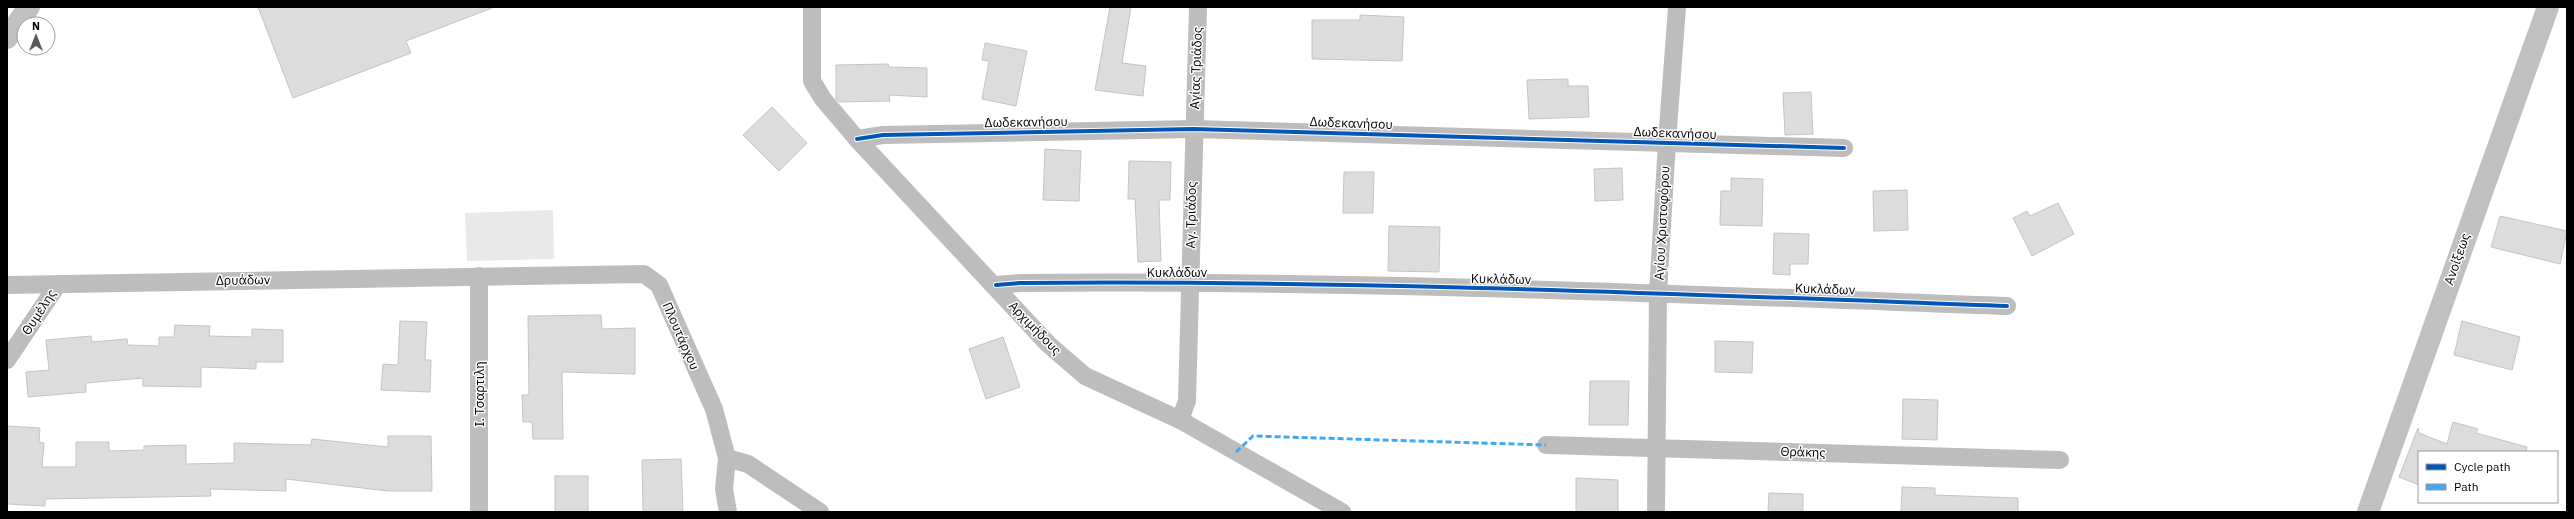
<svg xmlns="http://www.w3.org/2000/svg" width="2574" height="519" font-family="'IBM Plex Sans',sans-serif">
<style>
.green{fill:#e9e9e9}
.building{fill:#dcdcdc;stroke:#c4c4c4}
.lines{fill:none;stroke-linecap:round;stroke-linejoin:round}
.street{stroke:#bdbdbd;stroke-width:18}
.secondary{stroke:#c0c0c0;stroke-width:22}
.quiet{stroke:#3fa9f5;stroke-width:3;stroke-dasharray:6 3;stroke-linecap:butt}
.cycleway-casing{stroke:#fff;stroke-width:6}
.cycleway{stroke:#0057b8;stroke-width:4}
.labels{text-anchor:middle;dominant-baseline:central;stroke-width:3;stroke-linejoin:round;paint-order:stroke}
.street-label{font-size:13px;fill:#000;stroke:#fff}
</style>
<rect width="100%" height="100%" fill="#fff"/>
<polygon class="green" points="553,210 554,259 467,261 465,213"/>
<g class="building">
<polygon points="258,7 492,7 492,8 406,41 411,53 293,98"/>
<polygon points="1110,7 1131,7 1122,63 1146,66 1143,96 1095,90"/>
<polygon points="1360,15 1404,17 1402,61 1312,59 1312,20 1360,20"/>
<polygon points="985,43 1027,51 1016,106 982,99 989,61 982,60"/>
<polygon points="888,64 889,67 927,68 927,97 889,95 890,101 839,102 836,99 836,65"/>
<polygon points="1568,79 1568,86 1588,86 1589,117 1529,119 1527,80"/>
<polygon points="1811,92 1813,134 1785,135 1783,93"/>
<polygon points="772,107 807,143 779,171 743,135"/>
<polygon points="1045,149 1081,151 1079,201 1043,200"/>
<polygon points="1129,161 1171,162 1170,200 1159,200 1161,261 1138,262 1135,199 1128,199"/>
<polygon points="1622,168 1623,200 1595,201 1594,169"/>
<polygon points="1344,172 1374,172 1373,213 1343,213"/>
<polygon points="1731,178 1763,179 1762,226 1720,225 1721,191 1731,191"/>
<polygon points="1907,190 1908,230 1874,231 1873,191"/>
<polygon points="2058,203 2074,234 2032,256 2013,218 2027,211 2030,216"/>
<polygon points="2500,216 2567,231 2560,264 2491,247"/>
<polygon points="1389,226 1440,227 1439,272 1388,271"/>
<polygon points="1774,233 1809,234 1808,264 1790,264 1790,275 1773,274"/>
<polygon points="601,315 602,329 635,328 635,374 562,372 563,439 533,439 532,422 523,422 522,395 529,395 528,316"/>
<polygon points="400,321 427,322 425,360 431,360 430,392 381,390 383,364 398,365"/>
<polygon points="2462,321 2520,337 2512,370 2454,355"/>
<polygon points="175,325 210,326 209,336 252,337 252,329 283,330 283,362 256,362 256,369 201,367 201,387 143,386 143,378 86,383 86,392 28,397 26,372 49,370 46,340 91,336 92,342 127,339 128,345 159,346 159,337 174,337"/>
<polygon points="1003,337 1020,387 986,399 969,349"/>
<polygon points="1715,341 1753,342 1752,373 1715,372"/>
<polygon points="1590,381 1629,381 1628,425 1589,425"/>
<polygon points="1903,399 1938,400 1937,440 1902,439"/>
<polygon points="2453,422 2478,429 2476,433 2527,447 2526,452 2419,452 2419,485 2399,477 2418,428 2419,433 2447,444"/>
<polygon points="7,426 40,428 39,442 44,443 42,467 76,467 76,442 109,442 109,451 144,450 144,446 186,445 186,464 234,463 234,443 311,445 312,439 388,447 388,436 431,436 432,491 388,491 286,479 286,491 210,489 211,496 45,499 45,506 7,504"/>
<polygon points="681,459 683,512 643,512 642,460"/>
<rect x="555" y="476" width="33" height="36"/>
<polygon points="1576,478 1618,480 1618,512 1576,512"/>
<polygon points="1902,487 1935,488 1935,495 2018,498 2018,512 1901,512"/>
<polygon points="1769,493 1803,494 1803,512 1768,512"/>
</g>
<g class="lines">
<g class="street">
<polyline points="812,7 812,81 823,99 857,139 1048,344 1085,376 1180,420 1342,512"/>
<polyline points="857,139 883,135 1193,129 1844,148"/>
<polyline points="479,276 479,512"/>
<polyline points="7,285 644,274 659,285 714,409 727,458 724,489 728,512"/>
<path d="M996 285 1020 283C1349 280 1678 294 2007 306"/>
<polyline points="7,360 58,284"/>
<polyline points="1180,420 1187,401 1198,7"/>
<polyline points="1546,445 2060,460"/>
<polyline points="727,458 748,464 820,512"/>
<polyline points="1656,512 1658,293 1667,142 1677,7"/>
</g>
<g class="secondary">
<polyline points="7,38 29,7"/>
<polyline points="2368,512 2548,7"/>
</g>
<polyline class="quiet" points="1236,452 1253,436 1546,445"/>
<defs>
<g id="cycleway">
<polyline points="857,139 883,135 1193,129 1844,148"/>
<path d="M996 285 1020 283C1349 280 1678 294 2007 306"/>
</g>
</defs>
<use href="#cycleway" class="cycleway-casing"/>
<use href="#cycleway" class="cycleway"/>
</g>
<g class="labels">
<g class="street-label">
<text transform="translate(1196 68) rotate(-88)">Αγίας Τριάδος</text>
<text transform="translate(1026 122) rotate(-1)">Δωδεκανήσου</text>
<text transform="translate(1351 123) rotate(2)">Δωδεκανήσου</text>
<text transform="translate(1675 133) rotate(2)">Δωδεκανήσου</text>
<text transform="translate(1191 215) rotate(-89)">Αγ. Τριάδος</text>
<text transform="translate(1662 223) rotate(-87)">Αγίου Χριστοφόρου</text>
<text transform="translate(2457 259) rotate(-71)">Ανοίξεως</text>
<text x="1177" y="272">Κυκλάδων</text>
<text transform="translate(1501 279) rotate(1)">Κυκλάδων</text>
<text transform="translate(243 280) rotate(-1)">Δρυάδων</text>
<text transform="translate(1825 289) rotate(2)">Κυκλάδων</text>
<text transform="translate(39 312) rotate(-57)">Θυμέλης</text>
<text transform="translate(1035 328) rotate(46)">Αρχιμήδους</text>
<text transform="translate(681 336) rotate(66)">Πλουτάρχου</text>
<text transform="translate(479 394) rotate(-90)">Ι. Τσαρτιλη</text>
<text transform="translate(1803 452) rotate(2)">Θράκης</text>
</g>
</g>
<rect width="2574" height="519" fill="none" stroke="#000000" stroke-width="16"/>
<rect x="2418" y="451" width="140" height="52" fill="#ffffff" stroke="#999999"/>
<rect x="2426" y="464" width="20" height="6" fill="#0057b8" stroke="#999999"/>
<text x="2454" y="471" font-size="12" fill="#000000">Cycle path</text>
<rect x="2426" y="484" width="20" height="6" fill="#3fa9f5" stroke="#999999"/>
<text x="2454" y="491" font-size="12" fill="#000000">Path</text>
<g transform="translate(36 36)"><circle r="19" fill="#ffffff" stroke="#999999"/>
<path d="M0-3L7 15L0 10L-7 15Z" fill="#595959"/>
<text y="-6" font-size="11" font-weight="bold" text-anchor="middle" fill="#000000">N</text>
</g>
</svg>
